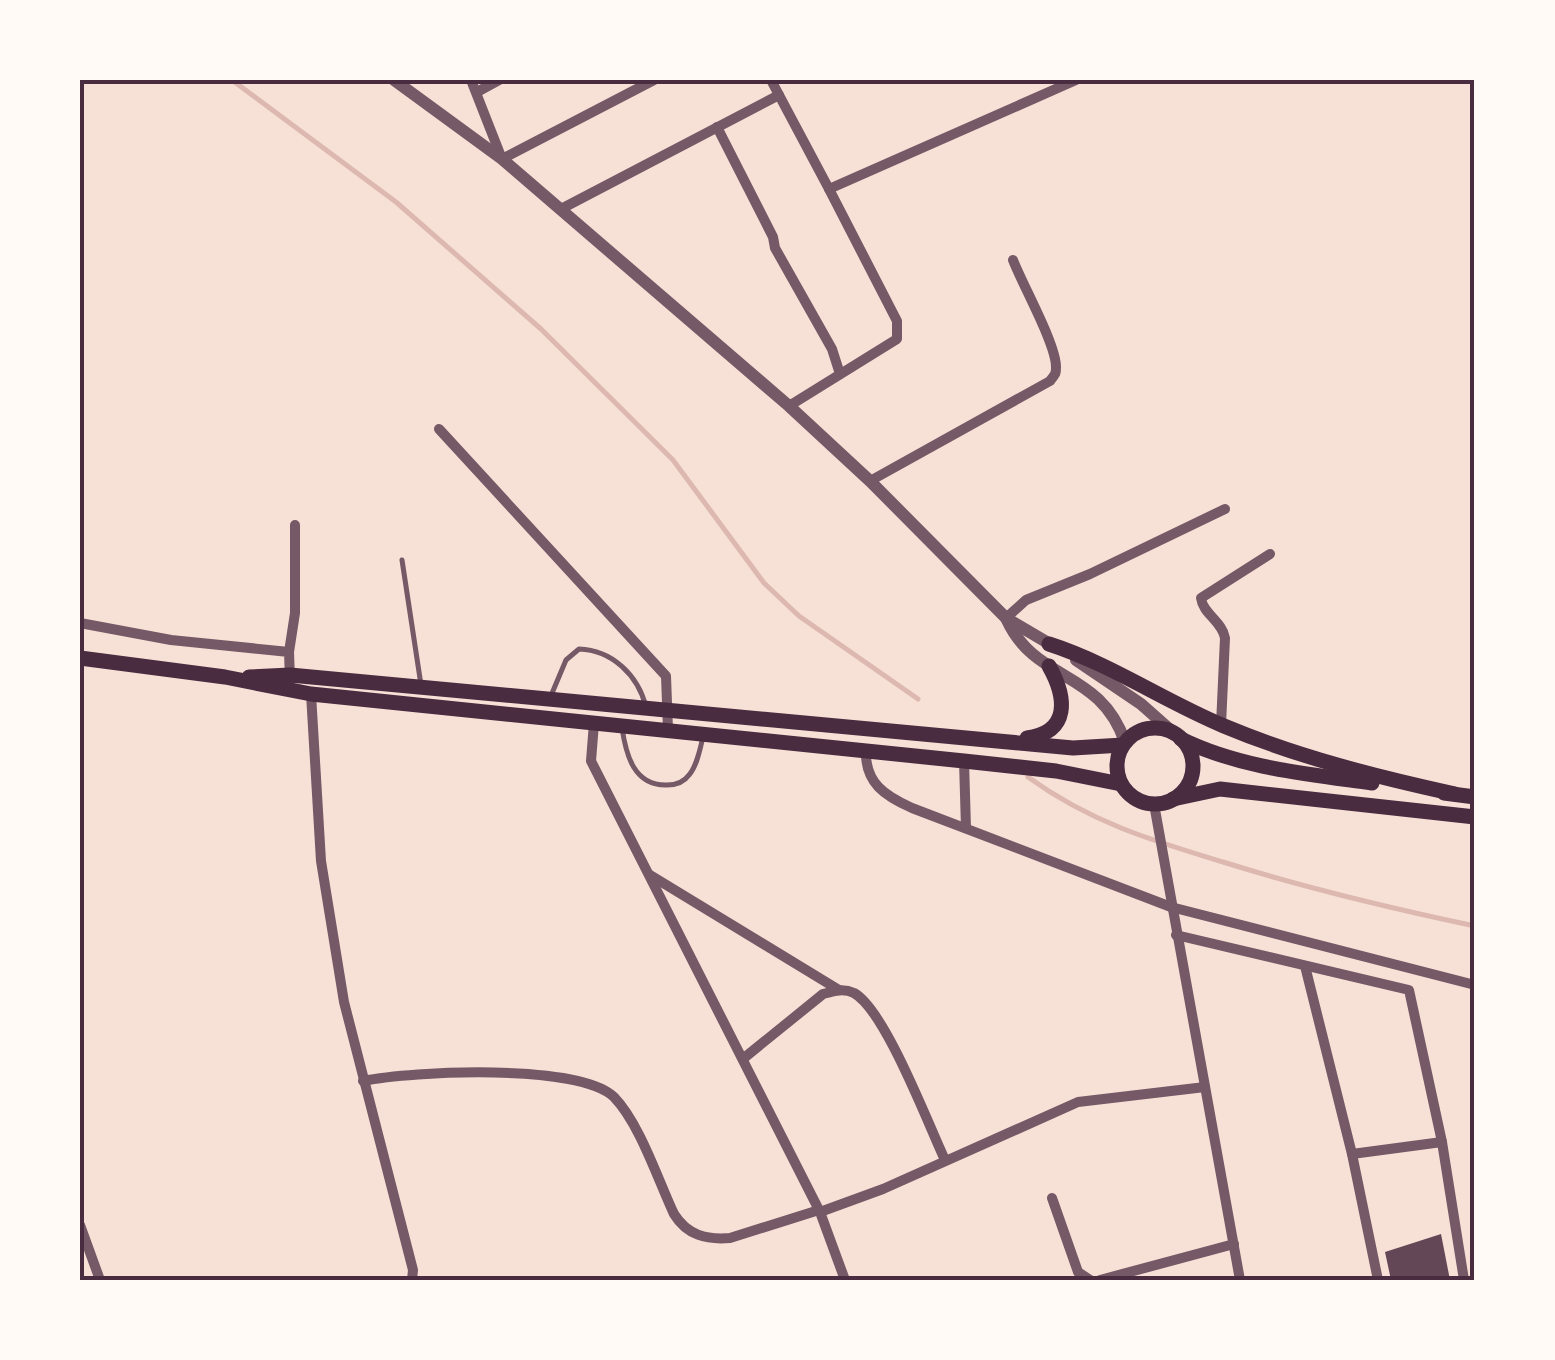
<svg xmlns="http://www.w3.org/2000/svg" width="1555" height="1360" font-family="'Fira Sans',sans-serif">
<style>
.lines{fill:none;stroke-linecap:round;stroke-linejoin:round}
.stream{stroke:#dcb8b0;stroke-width:5}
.building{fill:#644757}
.service{stroke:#755966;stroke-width:5}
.minor{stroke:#755966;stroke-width:10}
.tertiary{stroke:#755966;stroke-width:12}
.primary{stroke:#4a2c40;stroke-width:15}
.neatline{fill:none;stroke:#4a2c40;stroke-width:4}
</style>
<rect width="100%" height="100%" fill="#f7e1d7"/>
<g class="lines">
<g class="stream">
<polyline points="232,80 396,202 541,329 673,460 764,583 799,616 918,699"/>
<path d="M1028 777C1090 822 1150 840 1223 862 1306 888 1390 908 1475 926"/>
</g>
</g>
<polygon class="building" points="1441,1234 1450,1280 1391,1280 1385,1252"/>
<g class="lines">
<g class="service">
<polyline points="402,560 421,685"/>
<path d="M550 698 566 660 579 649C612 650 638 675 646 707"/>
<path d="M622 728C626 755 634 786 667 785 675 785 684 782 689 775 697 766 700 749 703 737"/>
</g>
<g class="minor">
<polyline points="471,80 502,159 654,80"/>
<polyline points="771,80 829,189 1076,80"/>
<polyline points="477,92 499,80"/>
<polyline points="717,127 773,237 775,248 832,349 840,374"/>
<polyline points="561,209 779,95"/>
<polyline points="789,406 897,339 897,321 829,189"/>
<polyline points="439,429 666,676 668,730"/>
<path d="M870 481 1050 381C1055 374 1056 375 1056 367 1056 344 1023 286 1013 260"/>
<polyline points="1006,618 1026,600 1090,574 1225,509"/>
<polyline points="80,623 171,640 289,652 290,680"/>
<polyline points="289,652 295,613 295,525"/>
<polyline points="311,694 321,861 344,1002 413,1270 412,1280"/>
<polyline points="594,723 591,761 820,1212 883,1189 1078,1102 1205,1087"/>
<path d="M1221 725 1225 638C1222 621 1203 614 1201 598L1270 554"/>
<path d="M866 751C865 783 885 796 912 808L1171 907 1475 985"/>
<polyline points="964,761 966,828"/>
<polyline points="1154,804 1240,1280"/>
<polyline points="650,875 839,990"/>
<polyline points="1176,935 1409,990 1442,1142 1464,1280"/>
<polyline points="1305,966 1352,1154 1378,1280"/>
<path d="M744 1058 823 994C834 991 843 988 854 993 885 1010 928 1124 945 1160"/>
<path d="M363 1081C412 1071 579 1063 614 1097 640 1124 658 1180 674 1214 687 1235 706 1240 730 1238L819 1210"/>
<polyline points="1352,1154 1442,1142"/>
<polyline points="1052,1198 1078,1272 1090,1280"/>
<polyline points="820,1212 845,1280"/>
<polyline points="80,1225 100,1280"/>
<polyline points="1100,1280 1234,1244"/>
</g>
<g class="tertiary">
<polyline points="394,80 502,159 789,406 870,481 1006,618 1055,647"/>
<path d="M1007 620C1036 683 1100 669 1125 742"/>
<polyline points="1076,660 1141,704 1176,735"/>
</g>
<g class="primary">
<path d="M1049 644C1111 664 1164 701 1224 726 1298 757 1377 777 1455 794"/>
<polyline points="80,658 225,677 311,694 964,761 1056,771 1121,784"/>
<polyline points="249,677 290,675 1073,748 1123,745"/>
<circle cx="1155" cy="766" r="38"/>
<path d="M1027 738C1070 732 1067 698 1049 666"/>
<path d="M1181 739C1240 768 1307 774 1372 783"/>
<polyline points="1444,793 1475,797"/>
<polyline points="1173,799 1220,789 1475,817"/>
</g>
</g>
<rect width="1555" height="1360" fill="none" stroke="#fffaf5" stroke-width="165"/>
<rect x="82" y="82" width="1390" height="1196" class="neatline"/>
</svg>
